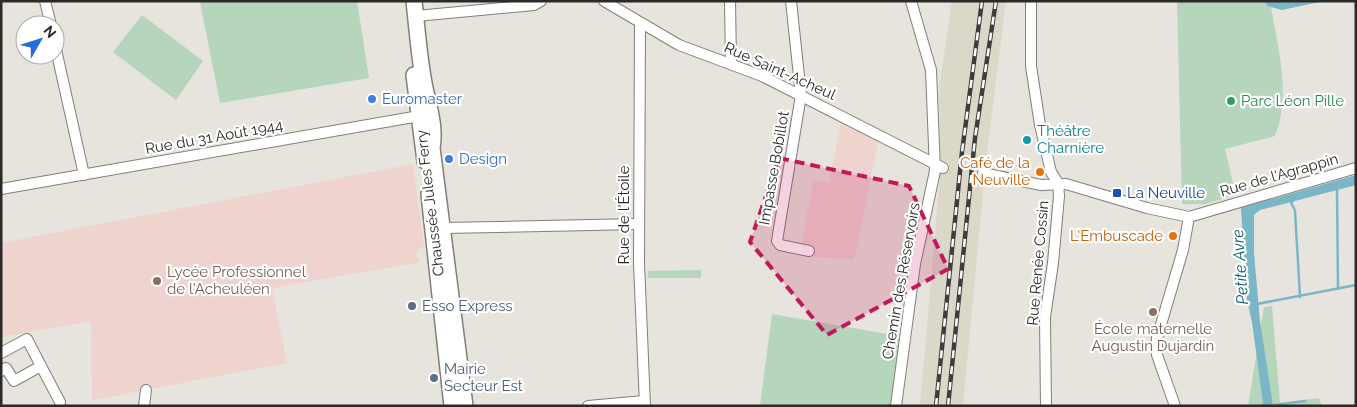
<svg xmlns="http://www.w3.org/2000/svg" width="1357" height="407" font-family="Raleway,sans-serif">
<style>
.built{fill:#dbd8ca}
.education{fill:#eed3cf}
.green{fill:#b5d5bd}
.water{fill:#7ab6c6}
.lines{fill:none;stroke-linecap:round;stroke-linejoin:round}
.stream{stroke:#7ab6c6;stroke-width:2.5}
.minor-casing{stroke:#817f79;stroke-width:12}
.primary-casing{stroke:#817f79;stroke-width:18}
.minor{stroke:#fff;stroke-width:10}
.primary{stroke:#fff;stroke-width:15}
.rail-casing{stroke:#3f3d3b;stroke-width:4.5}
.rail{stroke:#fff;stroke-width:2.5;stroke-dasharray:8;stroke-linecap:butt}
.marked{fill:#c2185b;fill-opacity:0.2;stroke:#c2185b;stroke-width:4;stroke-dasharray:10 6;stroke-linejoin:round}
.shop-dot{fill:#3f7fe0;stroke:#fff;stroke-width:2}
.leisure-dot{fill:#2e9e5b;stroke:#fff;stroke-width:2}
.culture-dot{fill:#0f9aa8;stroke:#fff;stroke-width:2}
.food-dot{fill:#e8710a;stroke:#fff;stroke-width:2}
.transit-dot{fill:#1a4fb4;stroke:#fff;stroke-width:2}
.education-dot{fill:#8d6e63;stroke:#fff;stroke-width:2}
.service-dot{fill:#5c6f8a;stroke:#fff;stroke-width:2}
.labels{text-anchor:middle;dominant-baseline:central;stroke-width:4.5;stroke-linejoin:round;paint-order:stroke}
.street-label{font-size:15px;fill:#2b2a28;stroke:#fff}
.shop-label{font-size:15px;fill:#366cbe;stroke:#fff;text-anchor:start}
.leisure-label{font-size:15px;fill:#27864d;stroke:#fff;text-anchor:start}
.culture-label{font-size:15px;fill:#0d838f;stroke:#fff;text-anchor:start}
.food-label{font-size:15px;fill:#c56008;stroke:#fff;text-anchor:end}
.transit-label{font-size:15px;fill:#164399;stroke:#fff;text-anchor:start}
.education-label{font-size:15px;fill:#785e54;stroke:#fff;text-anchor:start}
.service-label{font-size:15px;fill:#4e5e75;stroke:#fff;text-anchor:start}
.water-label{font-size:16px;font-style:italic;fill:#035b6c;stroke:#fff}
</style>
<rect width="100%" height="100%" fill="#e6e4dc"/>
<polygon class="built" points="952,1 1006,1 986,161 963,406 920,406 941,164 939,89"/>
<g class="education">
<polygon points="841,123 878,142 856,252 853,259 813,257 812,246 802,244 813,181 829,182"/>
<polygon points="413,164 424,247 419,248 416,254 421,262 272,288 287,363 92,400 91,321 1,337 1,243"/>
</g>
<g class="green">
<polygon points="206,1 357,1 369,78 220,103 200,2"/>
<path d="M1177 1H1270C1277 45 1292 94 1275 136L1225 149 1236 195 1206 204H1182Z"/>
<polygon points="142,15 203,61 176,100 113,52"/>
<polygon points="701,270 701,278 648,278 648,271"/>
<polygon points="1272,306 1280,403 1319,398 1322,406 1248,406 1264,307"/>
<polygon points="772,314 899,336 893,406 760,406"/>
</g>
<g class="water">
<polygon points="1265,1 1324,1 1282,10 1267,6"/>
<polygon points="1356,175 1356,185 1260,210 1254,215 1254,253 1260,321 1273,406 1260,406 1263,403 1252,322 1247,300 1241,208"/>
</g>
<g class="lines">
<g class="stream">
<polyline points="1337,188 1338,289"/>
<polyline points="1293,201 1291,202 1295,211 1300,297"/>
<polyline points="1257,304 1356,285"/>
<polyline points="1266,406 1305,401"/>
</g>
<defs>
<g id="minor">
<polyline points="45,1 51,25"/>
<polyline points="604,1 679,45 762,76 943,168"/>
<polyline points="730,1 731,63"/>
<polyline points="791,1 801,95 777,241 780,245 809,251"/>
<polyline points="1031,1 1031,66 1040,125 1051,172 1058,183 1059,196 1053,263 1045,317 1046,406"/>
<polyline points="416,16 534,5 541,1"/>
<polyline points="640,23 639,263 645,406"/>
<polyline points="55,45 84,175"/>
<polyline points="983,173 1041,185 1066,184 1147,208 1189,217 1356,168"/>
<polyline points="1,189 425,115"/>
<polyline points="444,228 639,224"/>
<polyline points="1,353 27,339 41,366"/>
<polyline points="1,371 6,368 14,381 41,366 60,402"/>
<polyline points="144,406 146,390"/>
<polyline points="588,406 644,401"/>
<polyline points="896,406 915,264 935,171 931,70 911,1"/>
<polyline points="1175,406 1157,355 1157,338 1183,250 1189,217"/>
</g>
<g id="primary">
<path d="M414 1C417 28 419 56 424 83 428 104 436 126 432 148L465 406"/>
<polyline points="414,75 425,161"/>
<polyline points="429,194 452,406"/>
</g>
</defs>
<use href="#minor" class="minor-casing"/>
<use href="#primary" class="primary-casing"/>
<use href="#minor" class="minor"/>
<use href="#primary" class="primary"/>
<defs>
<g id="rail">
<polyline points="936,406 962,152 982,1"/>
<polyline points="948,406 975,138 996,1"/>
</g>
</defs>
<use href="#rail" class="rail-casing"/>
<use href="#rail" class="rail"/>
</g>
<path class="marked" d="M779 158 909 186 948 269 827 335 750 242Z"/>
<g class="shop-dot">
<circle cx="372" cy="99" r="5"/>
<circle cx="449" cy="159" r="5"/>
</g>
<circle class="leisure-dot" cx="1231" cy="101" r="5"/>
<circle class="culture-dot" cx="1027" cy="140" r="5"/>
<g class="food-dot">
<circle cx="1040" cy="172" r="5"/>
<circle cx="1173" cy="236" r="5"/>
</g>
<rect class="transit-dot" x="1112" y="188" width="10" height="10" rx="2.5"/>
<g class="education-dot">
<circle cx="157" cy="281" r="5"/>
<circle cx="1153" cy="312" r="5"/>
</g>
<g class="service-dot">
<circle cx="412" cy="306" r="5"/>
<circle cx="434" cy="378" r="5"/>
</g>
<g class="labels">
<g class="street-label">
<text transform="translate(780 71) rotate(24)">Rue Saint-Acheul</text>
<text transform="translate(214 137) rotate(-10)">Rue du 31 Août 1944</text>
<text transform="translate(774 168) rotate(-80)">Impasse Bobillot</text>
<text transform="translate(1279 175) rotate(-16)">Rue de l'Agrappin</text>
<text transform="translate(430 203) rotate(-97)">Chaussée Jules Ferry</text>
<text transform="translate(624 215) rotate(-90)">Rue de l'Étoile</text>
<text transform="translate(1038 263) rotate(-85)">Rue Renée Cossin</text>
<text transform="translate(901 281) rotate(-80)">Chemin des Réservoirs</text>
</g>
<g class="shop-label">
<text x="382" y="99">Euromaster</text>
<text x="459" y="159">Design</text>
</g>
<g class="leisure-label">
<text x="1241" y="101">Parc Léon Pille</text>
</g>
<g class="culture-label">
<text x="1037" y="131">Théâtre<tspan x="1037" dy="17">Charnière</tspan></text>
</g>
<g class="food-label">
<text x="1030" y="163">Café de la<tspan x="1030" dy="17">Neuville</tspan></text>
<text x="1163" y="236">L'Embuscade</text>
</g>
<g class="transit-label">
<text x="1127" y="193">La Neuville</text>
</g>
<g class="education-label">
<text x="167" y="272">Lycée Professionnel<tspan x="167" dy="17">de l'Acheuléen</tspan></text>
<text x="1153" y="329" text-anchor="middle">École maternelle<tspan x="1153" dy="17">Augustin Dujardin</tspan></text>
</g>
<g class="service-label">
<text x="422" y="306">Esso Express</text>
<text x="444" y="369">Mairie<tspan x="444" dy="17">Secteur Est</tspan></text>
</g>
<g class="water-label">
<text transform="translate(1240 267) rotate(-94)">Petite Avre</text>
</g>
</g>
<rect width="1357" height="407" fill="none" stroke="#2b2a28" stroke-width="5"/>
<g transform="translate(40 40) rotate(51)"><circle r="24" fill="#ffffff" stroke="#aaaaa9"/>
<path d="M0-4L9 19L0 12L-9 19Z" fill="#256ed9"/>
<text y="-8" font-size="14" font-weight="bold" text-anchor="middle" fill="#2b2a28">N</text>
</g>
</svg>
